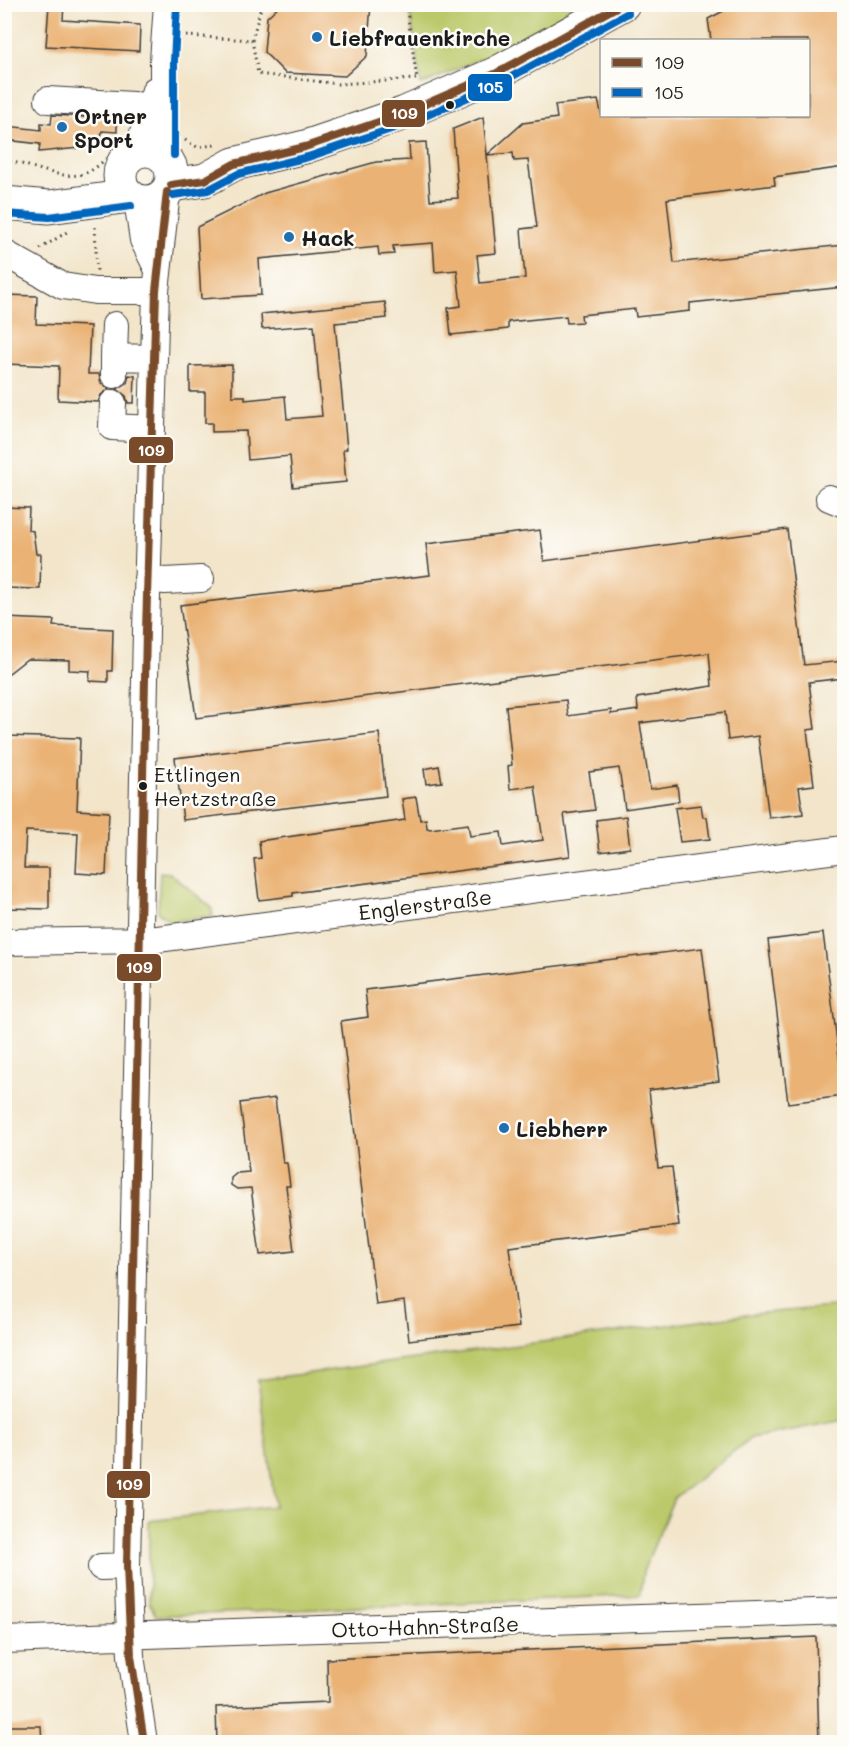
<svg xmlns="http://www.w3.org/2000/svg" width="849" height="1747" viewBox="0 0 849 1747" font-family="Mali,sans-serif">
  <rect width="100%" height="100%" fill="#fdfcf7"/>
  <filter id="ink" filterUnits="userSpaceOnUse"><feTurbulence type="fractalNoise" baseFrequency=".0167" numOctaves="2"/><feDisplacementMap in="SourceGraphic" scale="12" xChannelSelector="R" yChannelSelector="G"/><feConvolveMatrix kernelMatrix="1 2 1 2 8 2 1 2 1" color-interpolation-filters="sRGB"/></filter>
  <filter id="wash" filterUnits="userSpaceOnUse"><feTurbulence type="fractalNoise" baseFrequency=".008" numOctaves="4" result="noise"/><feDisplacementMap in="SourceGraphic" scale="24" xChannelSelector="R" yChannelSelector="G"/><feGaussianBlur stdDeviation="1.35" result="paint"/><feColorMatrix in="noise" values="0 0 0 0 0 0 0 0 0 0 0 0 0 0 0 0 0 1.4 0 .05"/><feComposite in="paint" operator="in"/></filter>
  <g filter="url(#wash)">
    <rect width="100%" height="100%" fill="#f2e5ca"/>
    <!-- green -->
    <path fill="#bcc96b" stroke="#6c7244" stroke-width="1.5" d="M409,5H589L529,38L421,85Z
      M160,872L170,873L211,907L213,916L170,922L158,912Z
      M844,1306V1420L751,1438L674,1498L643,1572L640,1595L156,1616L149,1602V1521L275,1506L258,1380L751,1314Z"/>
    <g id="blocks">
      <!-- building -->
      <path fill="#eab274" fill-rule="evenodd" d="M49,4H64L63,20L140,25L139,51L46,46Z
        M281,4H371L367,56L345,76L285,73L264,52L267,17Z
        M737,4H844V167L774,177L775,185L667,199L674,263L844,245V287L690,303V311L636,317L635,309L581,315L582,322L567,323L566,316L508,322V329L451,335L448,308L461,306L457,270L435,272L433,243L393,246L394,254L379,255L378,247L259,259L261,295L201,299L197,227L265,193L376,162L410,160L409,143L426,142L430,200L458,198L453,129L483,117L487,155L523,123L557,118L555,105L598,100L602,116H808V40H711L708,19ZM513,153L514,161L528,160L537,227L521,229L525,278L480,283L477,255L496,253L487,155Z
        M52,115L117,119V132L102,131L100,146L39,152L40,144L6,140L7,126L41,130V123L51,124Z
        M4,295L37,296L36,324L90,326L88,374H99L101,383L109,389L101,395L98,402L58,400L59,366L4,364Z
        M385,302L387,318L335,323L347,449L343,450L346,482L293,487L290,456L248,460L246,431L212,432V423H205V392H190V366L232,365V396H245V400L285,396L287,419L322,416L314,325L262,329L261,314Z
        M129,375L135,376L134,403H128L126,396L117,389L127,383Z
        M4,507L29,508L28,530L33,531L36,554H41L40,589L4,588Z
        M787,529L804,665L844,661V678L809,682L815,729L807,730L814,785L799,787L803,814L769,818L758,736L728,740L725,712L640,723L650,789L677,785L679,801L625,809L619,768L589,772L595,810L564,814L570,856L293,893V896L259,900L254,859L261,858L259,841L405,820L402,799L416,797L420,820L426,819L427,828L430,829L468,824L470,836L501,832L503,846L543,840L535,786L510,789L508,766L512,765L506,706L566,700L568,716L611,710V714L638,710L637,698L712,686L709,653L196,718L180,605L430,575L426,544L540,530L544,561Z
        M4,618L54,620L53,626L113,629L112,671H108V682L89,681L90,671L69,670V660L27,659L4,677Z
        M379,733L386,796L183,820L175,758Z
        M4,736L80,738L77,810L109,812L106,875L76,873L78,833L26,831L24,868H49V909L4,908Z
        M439,766L442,782L426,784L424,769Z
        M701,805L703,817H707L710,839L680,842L675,808Z
        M626,816L630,848L600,852L596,820Z
        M823,933L844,1096L788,1103L768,940Z
        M702,948L719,1081L649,1090L658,1168L672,1167L679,1226L509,1247L519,1327L409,1340L404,1301L376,1305L341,1021L368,1017L365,990Z
        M275,1098L283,1163H287L290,1186H286L294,1251L260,1255L251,1188L237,1189L231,1185V1178L237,1173L249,1172L240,1103Z
        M816,1637L819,1743H217L216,1707L328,1702L327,1659Z
        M4,1726H41L42,1743H4Z"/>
    </g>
  </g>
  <g filter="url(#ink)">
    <use href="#blocks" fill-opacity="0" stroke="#3c3a36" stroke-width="1.5"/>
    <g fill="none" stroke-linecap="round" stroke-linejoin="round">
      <defs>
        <path id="minor" d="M48,100L150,106
          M138,151L155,90
          M163,155V61L167,4
          M137,200L143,240L158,270
          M4,253L63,286L95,291H156
          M114,357L115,325
          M114,375V357L154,358
          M113,403L112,427L152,429
          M829,498L844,504
          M147,579L165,581L201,579
          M4,942L150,940L844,849
          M101,1567L127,1566
          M4,1640L844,1611
          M144,1742L131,1656L127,1566L146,630L156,291L167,192"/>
        <path id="major" d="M120 176a26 26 0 1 1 52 0a26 26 0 1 1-52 0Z
          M171,185L205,180L234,164L305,147L405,113L495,74L623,4
          M4,203L49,207L130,196"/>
      </defs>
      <!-- minor casing -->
      <use href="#minor" stroke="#3c3a36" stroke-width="28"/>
      <!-- major casing -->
      <use href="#major" stroke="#3c3a36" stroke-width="35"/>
      <!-- path -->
      <path stroke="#3c3a36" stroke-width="3" stroke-dasharray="1.5 4.5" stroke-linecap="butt" d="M406,4L417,80
        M186,36L252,40L262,4
        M252,40L258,74L338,84L416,79
        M185,140L197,147L215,145
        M4,161C29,162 64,184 88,172C99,167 108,156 117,148
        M95,227L97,271
        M40,249L70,230"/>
      <!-- minor -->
      <use href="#minor" stroke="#fff" stroke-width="26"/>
      <!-- major -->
      <use href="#major" stroke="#fff" stroke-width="33"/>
      <defs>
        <path id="bus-1" d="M171,185L205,180L234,164L305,147L405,113L495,74L622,4
          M144,1742L131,1656L127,1566L146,630L156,291L167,192"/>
        <path id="bus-2" d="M174,155V61L177,5
          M173,195L208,190L238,174L308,157L409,123L500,83L628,13
          M4,214L49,217L131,206"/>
      </defs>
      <!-- bus-1 casing -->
      <use href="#bus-1" stroke="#fdfcf7" stroke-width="12"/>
      <!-- bus-2 casing -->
      <use href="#bus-2" stroke="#fdfcf7" stroke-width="12"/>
      <!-- bus-1 -->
      <use href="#bus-1" stroke="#7a4b2a" stroke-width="8"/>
      <!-- bus-2 -->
      <use href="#bus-2" stroke="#0065bd" stroke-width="8"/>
    </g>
  </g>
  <!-- markers -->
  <g fill="#1f6fb2" stroke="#fdfcf7" stroke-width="2">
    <circle cx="317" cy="37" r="6"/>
    <circle cx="62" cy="127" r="6"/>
    <circle cx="289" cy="237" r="6"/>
    <circle cx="504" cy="1128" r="6"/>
  </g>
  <g fill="#1c1c1c" stroke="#fdfcf7" stroke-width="2">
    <circle cx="450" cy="105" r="5"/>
    <circle cx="143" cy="786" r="5"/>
  </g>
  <g text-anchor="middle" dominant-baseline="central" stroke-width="5" stroke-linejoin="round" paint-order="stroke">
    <!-- bus labels -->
    <g font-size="20" fill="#1c1c1c" stroke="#fdfcf7" text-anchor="start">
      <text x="154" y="774">Ettlingen<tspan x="154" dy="24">Hertzstraße</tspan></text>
    </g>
    <!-- poi labels -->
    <g font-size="21" font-weight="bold" fill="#1c1c1c" stroke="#fdfcf7" text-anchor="start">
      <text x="329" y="37">Liebfrauenkirche</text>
      <text x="74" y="115">Ortner<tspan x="74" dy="24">Sport</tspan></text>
      <text x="301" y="237">Hack</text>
      <text x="516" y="1128">Liebherr</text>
    </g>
    <!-- street labels -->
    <g font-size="21" fill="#1c1c1c" stroke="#fdfcf7">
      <text transform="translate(425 904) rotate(-7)">Englerstraße</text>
      <text transform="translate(425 1626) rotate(-2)">Otto-Hahn-Straße</text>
    </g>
  </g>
  <g stroke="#fdfcf7" stroke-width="2">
    <rect x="467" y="73" width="46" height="29" rx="6" fill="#0065bd"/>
    <rect x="381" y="99" width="45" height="29" rx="6" fill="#7a4b2a"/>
    <rect x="128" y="436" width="46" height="28" rx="6" fill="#7a4b2a"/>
    <rect x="116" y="953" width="46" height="29" rx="6" fill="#7a4b2a"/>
    <rect x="106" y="1470" width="45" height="29" rx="6" fill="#7a4b2a"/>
  </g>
  <g font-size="16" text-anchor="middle" font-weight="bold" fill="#fff">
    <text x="490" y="93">105</text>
    <text x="404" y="119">109</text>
    <text x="151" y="456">109</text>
    <text x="139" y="973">109</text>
    <text x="129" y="1490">109</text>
  </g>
  <!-- margin -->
  <rect width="849" height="1747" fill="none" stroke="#fdfcf7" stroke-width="24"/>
  <!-- legend -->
  <rect x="600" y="39" width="210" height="78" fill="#fdfcf7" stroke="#a3a29f" stroke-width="1.5"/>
  <rect x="612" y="58" width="30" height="9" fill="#7a4b2a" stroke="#a3a29f" stroke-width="1.5"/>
  <text x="654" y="69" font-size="18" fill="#1c1c1c">109</text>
  <rect x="612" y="88" width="30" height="9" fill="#0065bd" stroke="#a3a29f" stroke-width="1.5"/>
  <text x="654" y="99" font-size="18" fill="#1c1c1c">105</text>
</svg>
